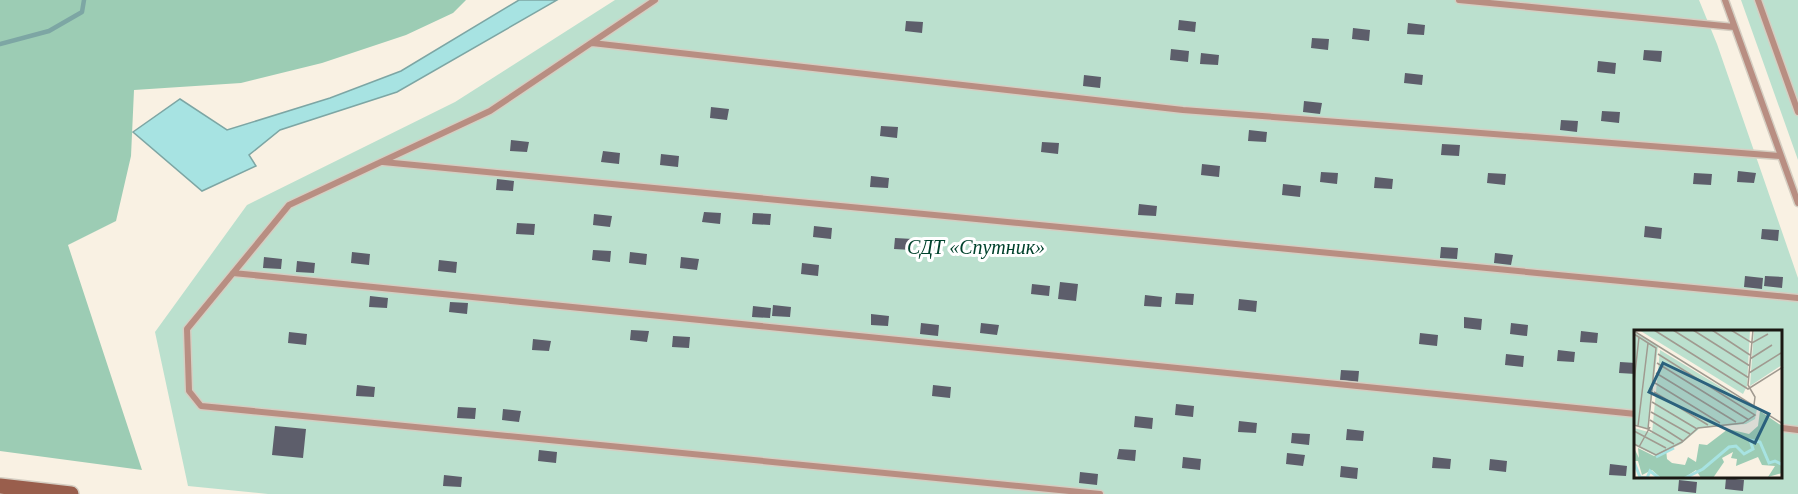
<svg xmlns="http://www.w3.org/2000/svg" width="1798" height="494" viewBox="0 0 1798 494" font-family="Georgia,serif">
  <rect width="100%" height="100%" fill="#f9f1e3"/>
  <!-- green -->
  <path fill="#bbe0ce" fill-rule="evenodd" d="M615,0H1699L1717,44L1798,278V494H268L188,486L155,332L247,205L455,102ZM1636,332H1782V478H1636Z
    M1741,0H1798V160Z"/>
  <!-- forest -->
  <path fill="#9cccb4" d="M0,0H466L453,13L406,35L322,63L241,83L134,90L131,156L116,221L68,245L142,470L0,451Z"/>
  <!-- water -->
  <path fill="#a7e3e2" stroke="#7da6a4" stroke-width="1.5" d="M519,0H557L397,92L280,130L249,155L256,166L202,191L133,132L180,99L227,130L330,98L401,71Z"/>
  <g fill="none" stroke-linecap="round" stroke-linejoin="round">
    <!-- stream -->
    <path stroke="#7da6a4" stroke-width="4.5" d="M0,44L49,31L82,12L84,0"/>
  </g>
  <!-- building -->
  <path fill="#5d5e6b" d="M1179,20L1196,22L1195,32L1178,30Z
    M906,21L923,22L922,33L905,31Z
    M1408,23L1425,25L1424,35L1407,34Z
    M1353,28L1370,30L1369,41L1352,39Z
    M1312,38L1329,39L1328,50L1311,48Z
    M1171,49L1189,51L1188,62L1170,60Z
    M1644,50L1662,51L1661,62L1643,60Z
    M1201,53L1219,55L1218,65L1200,64Z
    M1598,61L1616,63L1615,74L1597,72Z
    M1405,73L1423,75L1422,85L1404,83Z
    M1084,75L1101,77L1100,88L1083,86Z
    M1304,101L1322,103L1320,114L1303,112Z
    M711,107L729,109L727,120L710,118Z
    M1602,111L1620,112L1619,123L1601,121Z
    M1561,120L1578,121L1577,132L1560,130Z
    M881,126L898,127L897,138L880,136Z
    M1249,130L1267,132L1266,142L1248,141Z
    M511,140L529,142L527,152L510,151Z
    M1042,142L1059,143L1058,154L1041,152Z
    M1442,144L1460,145L1459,156L1441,155Z
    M603,151L620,153L619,164L601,162Z
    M661,154L679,156L678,167L660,165Z
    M1202,164L1220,166L1219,177L1201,175Z
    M1738,171L1756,173L1754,183L1737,182Z
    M1321,172L1338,173L1337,184L1320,182Z
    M1488,173L1506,174L1505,185L1487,183Z
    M1694,173L1712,174L1711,185L1693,184Z
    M871,176L889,178L888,188L870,187Z
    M1375,177L1393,179L1392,189L1374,188Z
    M497,179L514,181L513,191L496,190Z
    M1283,184L1301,186L1300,197L1282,195Z
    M1139,204L1157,206L1156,216L1138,215Z
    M704,212L721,213L720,224L702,222Z
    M753,213L771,214L770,225L752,224Z
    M594,214L612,216L610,227L593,225Z
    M517,223L535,224L534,235L516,234Z
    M814,226L832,228L831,239L813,237Z
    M1645,226L1662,228L1661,239L1644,237Z
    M1762,229L1779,230L1778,241L1761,239Z
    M895,238L913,239L912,250L894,249Z
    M1441,247L1458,248L1457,259L1440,258Z
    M593,250L611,251L610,262L592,260Z
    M352,252L370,254L369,265L351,263Z
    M630,252L647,254L646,265L629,263Z
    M1495,253L1513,255L1511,265L1494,263Z
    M264,257L282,259L281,269L263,268Z
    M681,257L699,259L697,270L680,268Z
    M439,260L457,262L456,273L438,271Z
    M297,261L315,263L314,273L296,272Z
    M802,263L819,265L818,276L801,274Z
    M1745,276L1763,278L1762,289L1744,287Z
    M1765,276L1783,277L1782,288L1764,286Z
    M1060,282L1078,284L1076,301L1058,299Z
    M1032,284L1050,286L1049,296L1031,294Z
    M1176,293L1194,294L1193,305L1175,304Z
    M1145,295L1162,297L1161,307L1144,306Z
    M370,296L388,298L387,308L369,307Z
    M1239,299L1257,301L1256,312L1238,310Z
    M450,302L468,303L467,314L449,312Z
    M773,305L791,307L790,317L772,316Z
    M753,306L771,308L770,318L752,317Z
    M871,314L889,316L888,326L871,325Z
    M1464,317L1482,319L1481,330L1464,328Z
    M921,323L939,325L938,336L920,334Z
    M981,323L999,325L997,335L980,333Z
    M1511,323L1528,325L1527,336L1510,334Z
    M631,330L649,331L647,342L630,340Z
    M1581,331L1598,333L1597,343L1580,342Z
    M289,332L307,334L306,345L288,343Z
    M1420,333L1438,335L1437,346L1419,344Z
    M673,336L690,337L689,348L672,347Z
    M533,339L551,341L549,351L532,350Z
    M1558,350L1575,352L1574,362L1557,361Z
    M1506,354L1524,356L1523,367L1505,365Z
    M1620,362L1636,363V374L1619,373Z
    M1341,370L1359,371L1358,382L1340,380Z
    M357,385L375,387L374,397L356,396Z
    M933,385L951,387L950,398L932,396Z
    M1176,404L1194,406L1193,417L1175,415Z
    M458,407L476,408L475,419L457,418Z
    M503,409L521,411L519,422L502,420Z
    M1135,416L1153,418L1152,429L1134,427Z
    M1239,421L1257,423L1256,433L1238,432Z
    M275,426L306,429L303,458L272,455Z
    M1347,429L1364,431L1363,441L1346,440Z
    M1292,433L1310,434L1309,445L1291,443Z
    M1119,449L1136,450L1135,461L1117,459Z
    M539,450L557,452L556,463L538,461Z
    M1287,453L1305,455L1303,466L1286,464Z
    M1183,457L1201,459L1200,470L1182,468Z
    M1433,457L1451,459L1450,469L1432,468Z
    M1490,459L1507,461L1506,472L1489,470Z
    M1610,464L1627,466L1626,476L1609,475Z
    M1341,466L1358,468L1357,479L1340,477Z
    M1080,472L1098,474L1097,485L1079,483Z
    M444,475L462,477L461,487L443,486Z
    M1726,478L1744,480L1743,491L1725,489Z
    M1679,480L1697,482L1696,493L1678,491Z"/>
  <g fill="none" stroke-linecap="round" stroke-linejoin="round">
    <defs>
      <path id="service" d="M655,0L490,111L289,205L187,329L189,391L201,406L1100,494
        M1459,0L1734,27
        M1725,0L1798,203
        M1758,0L1798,112
        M592,43L1183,110L1780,156
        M383,162L1798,298
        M233,273L1636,414
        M1782,428L1798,430"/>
      <path id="secondary" d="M0,486L71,494"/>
    </defs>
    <!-- service casing -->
    <use href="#service" stroke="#d5cec2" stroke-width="9"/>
    <!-- secondary casing -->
    <use href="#secondary" stroke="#d5cec2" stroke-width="18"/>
    <!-- service -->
    <use href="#service" stroke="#b88e82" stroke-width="6"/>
    <!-- secondary -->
    <use href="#secondary" stroke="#995e4c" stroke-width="15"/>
  </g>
  <g text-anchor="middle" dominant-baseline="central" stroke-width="6" stroke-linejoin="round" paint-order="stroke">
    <!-- park labels -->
    <g font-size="20" font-style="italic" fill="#00422c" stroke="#fff">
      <text x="976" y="247">СДТ «Спутник»</text>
    </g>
  </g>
  <!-- overview -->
  <g transform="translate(1634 330)">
    <rect width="148" height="148" fill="#f9f1e3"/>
    <path d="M5,0H116L113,56L109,64ZM120,0H148V35L116,56ZM0,2L24,16L14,99L0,94ZM26,20L123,79L121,89L112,94L66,98L47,114L22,126L0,115V98L18,103Z" fill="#bbe0ce"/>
    <path d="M126,81L148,96V143L134,147L141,136L128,135L124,127L102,136L103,129L97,128L99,122L88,128L90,132L79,148H67L62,140L50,148H27L18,140L8,145L4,131H0L1,120L5,128L4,118L20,126L32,119L33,129L38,133L51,135L54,127L62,132L65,114L73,115L94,99L115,104L124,96Z" fill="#9cccb4"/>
    <path fill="none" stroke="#a7e3e2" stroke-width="3" d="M22,127L40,118M0,132L6,147L13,148L16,141L25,148M51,148L69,139L95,117L102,116L110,124L119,119L116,110L126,112L135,133L141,131L149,135"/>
    <path fill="none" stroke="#a09a90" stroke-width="1.5" d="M20,0L114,59L149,37M39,0L115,48M59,0L116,36M78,0L116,25M97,0L118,13L134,4M119,0L114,55L121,67L120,75M0,1L149,94M0,4L22,18L14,99L0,95M116,29L138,15M23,33L115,90M22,43L102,92M115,43L147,23M0,52L5,7M21,53L86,93M20,62L74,95M18,72L63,99M17,82L56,104M16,90L49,111M4,96L14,13M15,100L40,114M0,101L32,118M0,114L22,125L48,112L64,98L109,93L121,85L24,24M5,117L16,97"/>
    <path fill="#2b617d" fill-opacity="0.15" stroke="#2b617d" stroke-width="3" d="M29,33L135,84L121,113L15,62Z"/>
    <rect width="148" height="148" fill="none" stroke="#1a1813" stroke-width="3"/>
  </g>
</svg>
